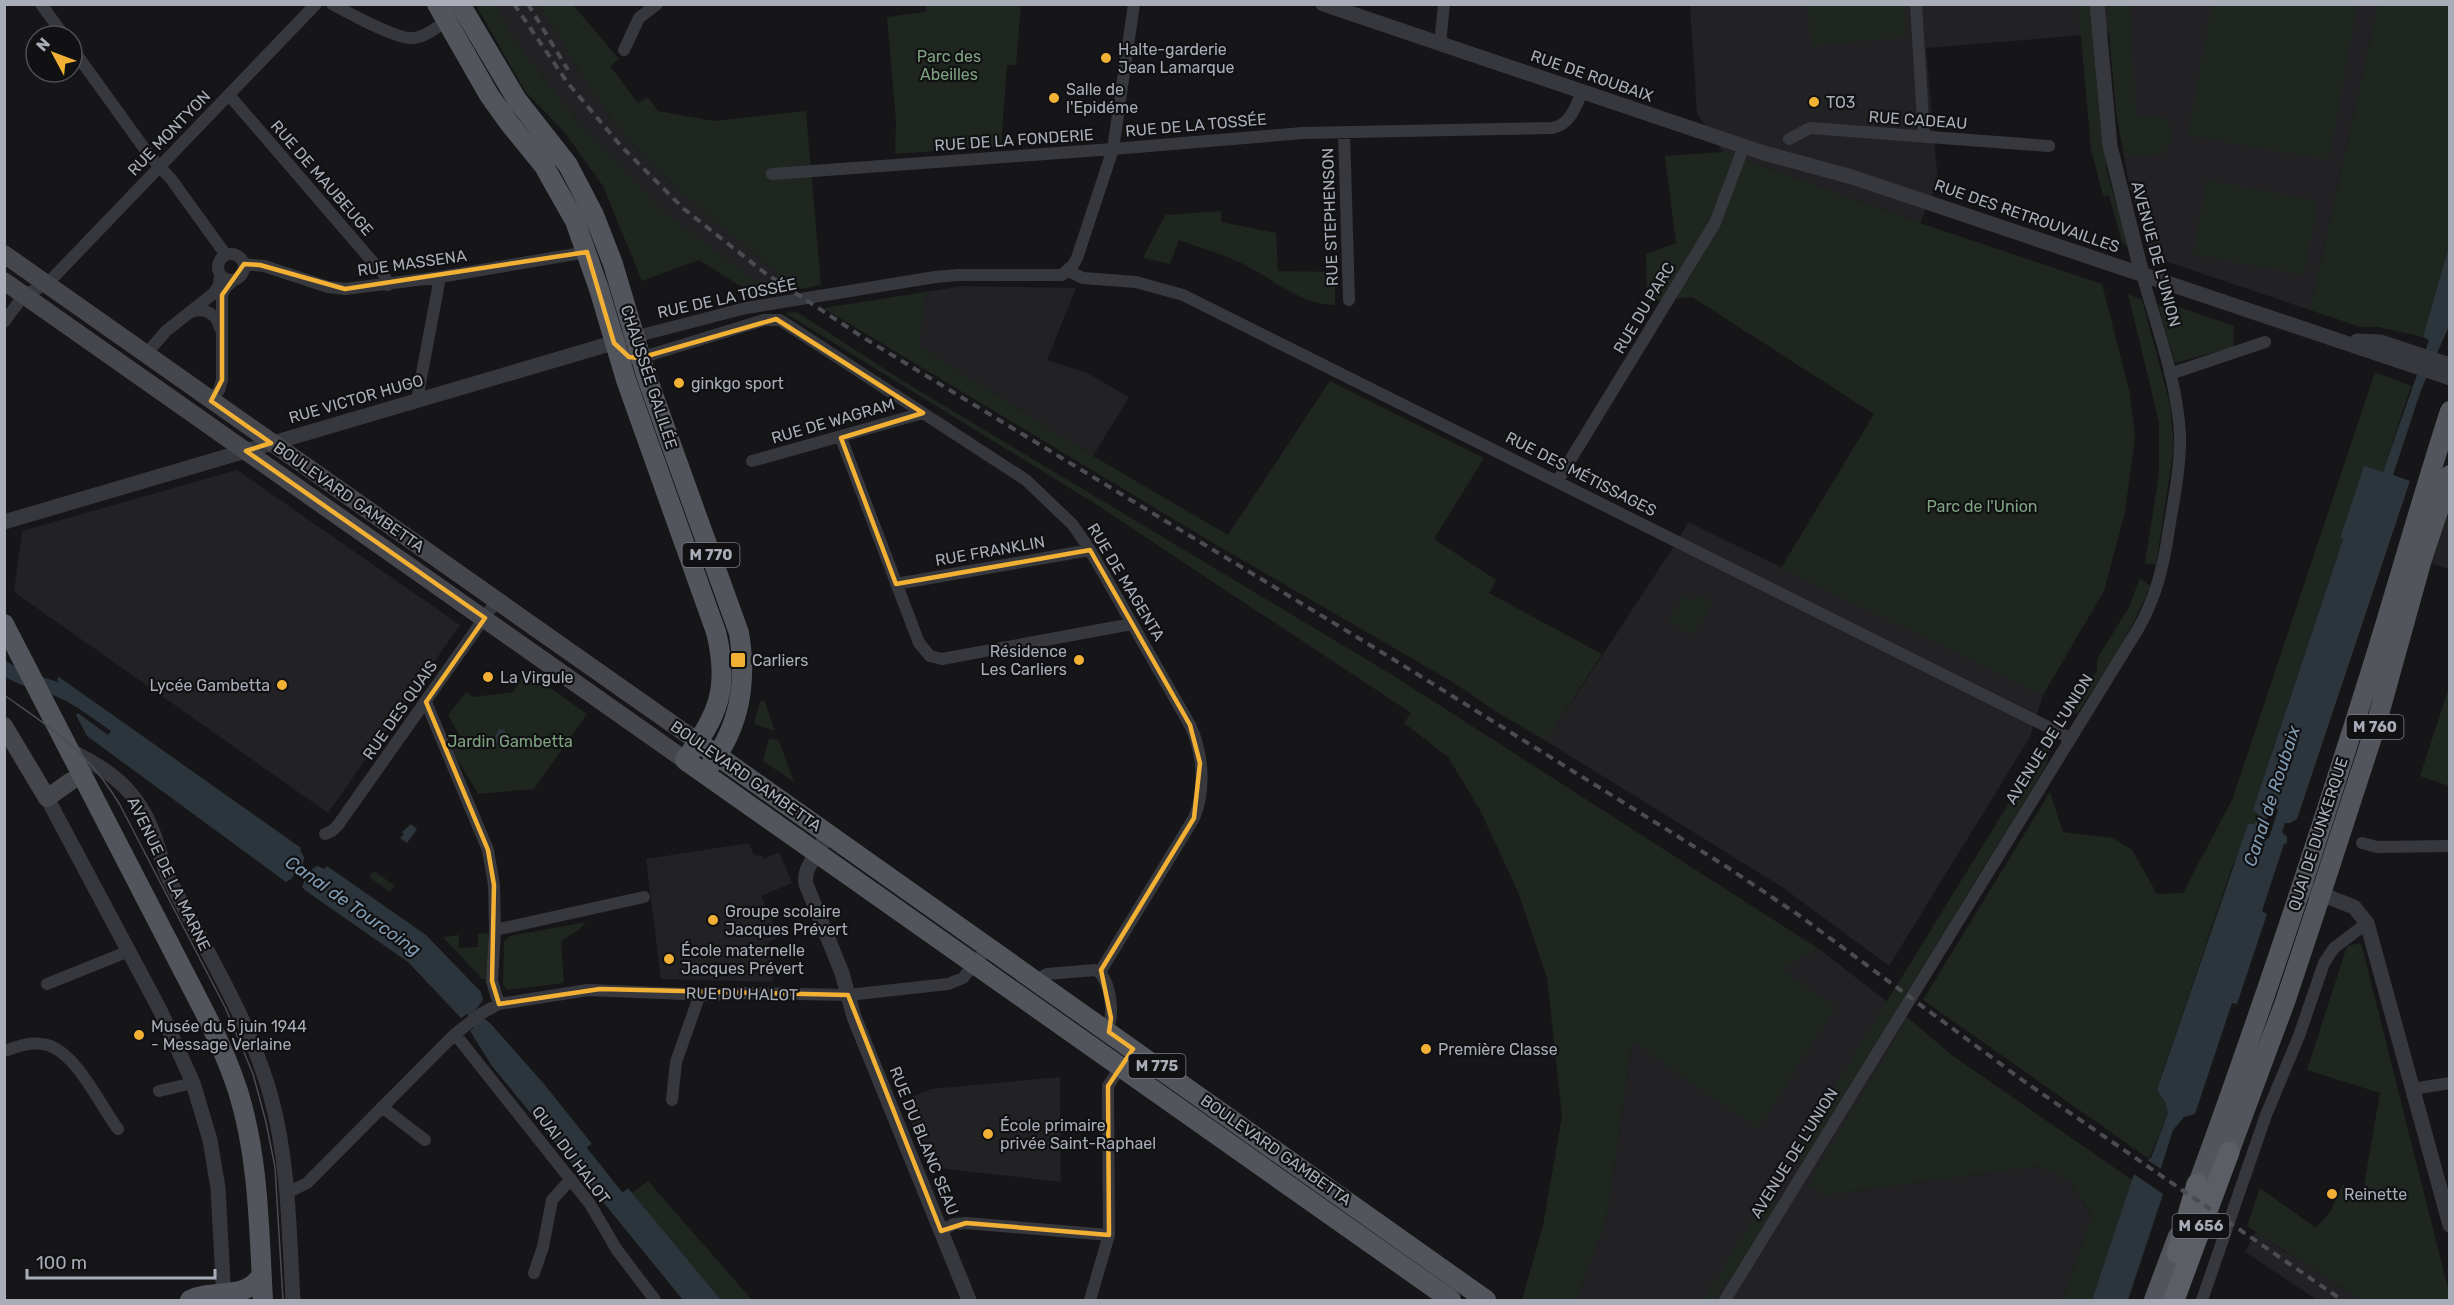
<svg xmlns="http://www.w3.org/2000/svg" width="2454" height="1305" viewBox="0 0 2454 1305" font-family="Rubik,sans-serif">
  <rect width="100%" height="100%" fill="#161618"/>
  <!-- built -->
  <path fill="#222225" d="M495,5H539L593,93L628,139L679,191L781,276L770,292L663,211L577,120L513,38Z
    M1690,5H2378L2310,310L2159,259L2148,250L2129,183L2116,111L2109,33L1926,48L1938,183L1920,223L1723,152L1697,113Z
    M962,286L1076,288L1047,360L1087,373L1129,397L1093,456L919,346L926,292Z
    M237,470L460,625L328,813L14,592L22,531Z
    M2449,496V569L2427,562Z
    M1688,522L2043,695L2030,737L1889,966L1782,887L1546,741L1678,540Z
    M749,843L754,855L762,856L763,859L779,852L792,883L761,896L779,937L767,943L773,959V982L661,979L646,859Z
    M1819,949L1908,1018L1809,1185L1826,1195L2040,1166L2069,1180L2092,1216L2063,1300H1577L1607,1216L1632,1042Z
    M1060,1077L1061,1182L929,1167L903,1101L931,1089Z
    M2256,1232L2337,1285L2360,1300H2317L2245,1252Z"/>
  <!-- green -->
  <path fill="#1e261f" d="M476,5H495L513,38L577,120L663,211L770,292L758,297L699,260L642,281L603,186L566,134L525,91Z
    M539,5H573L619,59L610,66L638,103L648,97L658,111L714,121L806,111L821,285L800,289L781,276L679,191L628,139L593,93Z
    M926,5H1021L1016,65H1007L1001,146L895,154L896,122L887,17L926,12Z
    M1807,5H1905L1906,37L1812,46Z
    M2078,5H2090L2100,120L2107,172L2129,246L2122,243L2109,195L2103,196L2091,149Z
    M2107,5H2130L2136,116L2167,118L2174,138L2161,154L2124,156L2116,111Z
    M2212,5H2357L2329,160L2188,135Z
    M2378,5H2449V246L2423,337L2378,327H2360L2310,310Z
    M1723,152L1920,223L2102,284L2130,394L2135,437L2125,512L2104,591L2043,695L1781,568L1874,414L1692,297L1647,302L1646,254L1676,243L1665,156Z
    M2207,180L2318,201L2304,275L2193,254Z
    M1221,211V222L1276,233L1278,271L1335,272V305C1297,304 1270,276 1237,261C1218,253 1198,247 1179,240L1170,264L1143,258L1165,215Z
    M926,292L919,346L1093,456L1228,535L1330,381L1484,458L1434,539L1496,580L1489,593L1602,654L1546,741L1495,711L1451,681L1220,547L823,308Z
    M2128,294L2142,300L2170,404L2174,446L2156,565L2145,563L2159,474V422Z
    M2158,305L2169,310L2176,306L2234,326L2233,347L2175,363Z
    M797,312L903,381L1394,676L1819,949L1782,969L1836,1008L1758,1128L1632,1042L1607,1216L1577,1300H1522L1543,1226L1562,1116L1547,978L1518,892L1480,810L1448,757L1404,723L1411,713L1094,503L785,313Z
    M2375,372L2411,386L2383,472L2364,467L2340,537L2343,539L2271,755L2257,817L2232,867L2157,1090L2165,1102L2168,1113L2149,1159L1923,1000L2050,792L2063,832L2113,838L2132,850L2157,894L2183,893L2232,800Z
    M2140,578L2150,586C2132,632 2104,673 2077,714L2072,711L2097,670V659L2129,607Z
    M1685,594L1694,600L1700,595L1712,603L1692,636L1668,621Z
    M526,671L587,714L534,789L478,794L450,747L463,741L448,715L466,692L473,697L513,692Z
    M2449,687V786L2420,776Z
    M764,700L775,731L754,724L760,702Z
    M769,738L779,741L794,782L763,761Z
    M2047,741L2050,743L2047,764L1801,1165L1790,1159Z
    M374,871L395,886L390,892L369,877Z
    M586,922C578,934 569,933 561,942L564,983L507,990L503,985L504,942L510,936Z
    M488,933L487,979H482L443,937L459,935V948L478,947V934Z
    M2361,943L2449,1292V1300H2360L2247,1226L2260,1188L2316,1228L2330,1212L2343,1184L2357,1196L2363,1191L2380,1093L2307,1070L2347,946Z
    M1908,1018L1953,1056L2132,1180L2092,1300H2063L2092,1215L2069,1180L2040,1166L1826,1195L1808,1185Z
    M648,1181L752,1300H721L632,1193Z
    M1768,1195L1778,1201L1736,1271L1712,1300H1703Z"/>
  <!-- water -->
  <path fill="#2c353c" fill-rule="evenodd" d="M2449,246V326L2421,390L2393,475L2410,481L2297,819L2290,823H2285L2282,832L2287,837V843L2284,844L2262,911L2267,914L2237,1004L2232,1003L2195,1114L2184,1117L2173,1130L2161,1168L2165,1188L2128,1300H2092L2136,1168L2151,1158L2168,1113L2165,1102L2157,1090L2248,824H2254L2258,814L2253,810L2343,539L2340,538L2364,466L2383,472L2429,340L2423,337ZM2275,806L2278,810L2269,838L2264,840C2261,831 2268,811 2275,806Z
    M59,677L301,848L300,850L304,857L303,864L311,870L317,866L325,869L327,866L426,935L481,992L483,1000L475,1011L490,1023L544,1084L592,1144L587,1147L623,1192L628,1188L721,1300H683L492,1066L470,1031L474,1028L473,1022L467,1014L461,1018L408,962L306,891L302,887L305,879L296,872L291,879L286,882L87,736L76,715L78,713L108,735L111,731L68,701L57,679Z
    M499,729L504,730L507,733L509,744L504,750C494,747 493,737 499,729Z
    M411,824L417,829L407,843L400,838L404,834L402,832Z"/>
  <!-- pier -->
  <path fill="#161618" d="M592,1144L594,1146L591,1148L623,1188L626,1185L628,1188L622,1192L587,1148Z
    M2146,1159L2164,1171L2168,1188L2166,1196L2131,1172L2134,1166Z"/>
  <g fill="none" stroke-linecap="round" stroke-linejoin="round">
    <!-- canal -->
    <path stroke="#2c353c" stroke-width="14" d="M4,668C27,684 56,684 78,700"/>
    <!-- minor -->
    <path stroke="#37383d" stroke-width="12" d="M41,4L64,36
      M332,4C349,13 397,40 413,38C425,37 436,28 446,21
      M1916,4L1924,137
      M1440,44L1444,4
      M72,48L149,155L171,179L226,255
      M624,50L639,18L657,4
      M229,95L384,275L388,285
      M1344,132L1349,300
      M1789,139L1810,128L2049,146
      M772,174L1113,149L1134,4
      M218 267a13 13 0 1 1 26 0a13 13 0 1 1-26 0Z
      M244,264L264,266L328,287L345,289L440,277L587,252
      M1068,271L1083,278L1136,282L1183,295L2070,738
      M191,312C205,307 217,314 220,328
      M4,322L24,295L47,284L316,4
      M634,337L746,308L935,277L958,275H1062L1073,265L1077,258L1113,149L1303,133L1552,128C1570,125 1576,107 1582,91
      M617,347L629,357L640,358L764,320H780L1026,480L1073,525L1090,550L1190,725C1203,752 1206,790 1194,818L1100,972
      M146,354L166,331L214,293L219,285L220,274
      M2170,374L2265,342
      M417,400L440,277
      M211,401L219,390L222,380V295L225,288L235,279
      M841,438L919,643L930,656L942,659L1132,624
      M752,461L923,413
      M1558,480L1715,223L1744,146
      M896,584L1090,550
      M426,702L488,850L494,885L495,930L492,981L499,1004
      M325,834L332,831L338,825L497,600
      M2362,843L2377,847L2450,846
      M495,930L644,897
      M1035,980L1047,974L1095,970C1111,976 1115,1018 1107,1030
      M47,984L129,951
      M455,1034L590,1204L617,1250L655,1300
      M4,1051C16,1047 29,1042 42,1044C74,1047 99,1104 118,1129
      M2412,1089L2450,1083
      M159,1091L193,1083
      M672,1100L676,1062L700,994
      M382,1107L425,1140
      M287,1193L307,1183L455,1034L482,1013L499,1004L588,990L711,995L747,993L848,995L948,984L963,978L988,947
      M941,1231L954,1224L966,1223L1109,1235
      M534,1273L543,1247L552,1200L571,1179
      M1090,1300L1109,1235L1108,1086L1123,1063
      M1725,1300L2138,629C2156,598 2164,565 2169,529C2174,498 2181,465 2180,434C2177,380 2156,325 2142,274
      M2202,1300L2266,1115L2299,1036L2324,963L2334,948L2367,923"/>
    <!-- tertiary -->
    <path stroke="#37383d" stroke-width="15" d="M1323,4L1764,153L1852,177L2450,378
      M2097,4L2110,146L2142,274
      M2357,341L2381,342L2450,365
      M4,522L623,340
      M71,751C114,772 141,794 156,841C161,856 164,869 171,883C207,953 250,1021 271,1097C289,1163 289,1233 293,1300
      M47,798L160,1010L193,1083L210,1140L218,1188L224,1300
      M826,832C824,852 802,864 806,884L842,973L854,1017L969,1300
      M2313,891L2354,907L2367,923L2450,1225"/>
    <!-- secondary -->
    <path stroke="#45474d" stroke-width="18" d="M4,254L698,742
      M4,281L685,760
      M4,726L47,798L71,781"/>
    <!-- primary -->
    <path stroke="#53555c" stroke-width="20" d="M437,4L489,95L509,123L544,166L575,221L599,289L626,380L716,632C730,688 718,716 685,760L1451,1300
      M460,4L517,100L568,165L594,215L613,264L646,375L739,633C747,680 740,726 711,764
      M4,624L204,1011C217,1037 229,1063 238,1091C259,1158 259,1231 263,1300
      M698,742L1486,1300
      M2224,1166L2285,1002L2315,912L2376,725L2422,559L2450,475
      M2192,1200C2257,1025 2315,849 2371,671C2398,585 2422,497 2450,411
      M190,1300C214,1288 245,1301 261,1276
      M2154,1300L2178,1236"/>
    <!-- trunk -->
    <path stroke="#5b5e65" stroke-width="21" d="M2177,1253L2197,1184
      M2174,1300L2229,1152"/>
    <!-- tram -->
    <path stroke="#4a4c52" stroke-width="1.5" d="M4,695C55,731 87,750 120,805L226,1009L253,1074L266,1122L275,1167L283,1300"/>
    <!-- rail -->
    <path stroke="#4a4c52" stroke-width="4" stroke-dasharray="8 6" stroke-linecap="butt" d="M514,4L567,82L621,146L684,209L765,273L864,338L1388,656L1727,867L1800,916L2025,1082L2342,1300
      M528,4L568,70"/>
  </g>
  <!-- marked area -->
  <path fill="none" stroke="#f2b134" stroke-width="4.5" stroke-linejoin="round" d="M587,252L614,343L629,357L640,358L776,319L923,413L841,438L896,584L1090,550L1190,725L1200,763L1194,818L1101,970L1111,1018L1109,1032L1133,1049L1108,1086L1109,1235L966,1223L941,1231L848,995L600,989L499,1004L492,981L494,885L488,850L426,702L485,618L246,451L271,443L211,401L222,380V295L244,264L260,265L345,289Z"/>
  <!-- markers -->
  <g fill="#f2b134" stroke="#111113" stroke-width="2">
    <circle cx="1106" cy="58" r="6"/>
    <circle cx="1054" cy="98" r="6"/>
    <circle cx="1814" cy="102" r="6"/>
    <circle cx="679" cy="383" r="6"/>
    <rect x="730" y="652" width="16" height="16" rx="3"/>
    <circle cx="1079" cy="660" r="6"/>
    <circle cx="488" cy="677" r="6"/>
    <circle cx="282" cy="685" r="6"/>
    <circle cx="713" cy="920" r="6"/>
    <circle cx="669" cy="959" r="6"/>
    <circle cx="139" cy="1035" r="6"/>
    <circle cx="1426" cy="1049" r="6"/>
    <circle cx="988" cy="1134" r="6"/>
    <circle cx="2332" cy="1194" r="6"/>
  </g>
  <g text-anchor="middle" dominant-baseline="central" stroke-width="4.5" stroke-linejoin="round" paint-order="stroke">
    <!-- shield labels -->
    <g fill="#111113" stroke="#7b7e86" stroke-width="1.5">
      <rect x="682.5" y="543" width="57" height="24" rx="4.5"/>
      <rect x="2346.5" y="715" width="57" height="24" rx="4.5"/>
      <rect x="1128.5" y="1054" width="57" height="24" rx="4.5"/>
      <rect x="2172.5" y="1214" width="57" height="24" rx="4.5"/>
    </g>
    <g font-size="15" font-weight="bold" fill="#a8adb8">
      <text x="711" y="555">M 770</text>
      <text x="2375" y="727">M 760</text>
      <text x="1157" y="1066">M 775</text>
      <text x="2201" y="1226">M 656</text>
    </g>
    <!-- poi labels -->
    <g font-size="16" fill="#a8adb8" stroke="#111113" text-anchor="start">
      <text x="1118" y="49">Halte-garderie<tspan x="1118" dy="18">Jean Lamarque</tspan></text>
      <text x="1066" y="89">Salle de<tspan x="1066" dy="18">l'Epidéme</tspan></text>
      <text x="1826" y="102">TO3</text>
      <text x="691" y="383">ginkgo sport</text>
      <text x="1067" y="651" text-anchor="end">Résidence<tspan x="1067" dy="18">Les Carliers</tspan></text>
      <text x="752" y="660">Carliers</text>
      <text x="500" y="677">La Virgule</text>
      <text x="270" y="685" text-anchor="end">Lycée Gambetta</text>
      <text x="725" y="911">Groupe scolaire<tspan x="725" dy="18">Jacques Prévert</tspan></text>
      <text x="681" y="950">École maternelle<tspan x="681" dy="18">Jacques Prévert</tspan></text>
      <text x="151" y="1026">Musée du 5 juin 1944<tspan x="151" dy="18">- Message Verlaine</tspan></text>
      <text x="1438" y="1049">Première Classe</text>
      <text x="1000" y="1125">École primaire<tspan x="1000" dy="18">privée Saint-Raphael</tspan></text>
      <text x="2344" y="1194">Reinette</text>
    </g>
    <!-- park labels -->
    <g font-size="16" fill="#7fa381" stroke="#111113">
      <text x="949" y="56">Parc des<tspan x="949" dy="18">Abeilles</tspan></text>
      <text x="1982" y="506">Parc de l'Union</text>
      <text x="510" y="741">Jardin Gambetta</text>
    </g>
    <!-- street labels -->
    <g font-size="16" fill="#a8adb8" stroke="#111113">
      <text transform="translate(1592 76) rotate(19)">RUE DE ROUBAIX</text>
      <text transform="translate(1918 120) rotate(4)">RUE CADEAU</text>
      <text transform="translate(1196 125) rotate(-5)">RUE DE LA TOSSÉE</text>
      <text transform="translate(169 133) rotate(-46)">RUE MONTYON</text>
      <text transform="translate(1014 140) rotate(-4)">RUE DE LA FONDERIE</text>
      <text transform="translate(322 178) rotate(49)">RUE DE MAUBEUGE</text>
      <text transform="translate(2027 216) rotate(19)">RUE DES RETROUVAILLES</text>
      <text transform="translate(1330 217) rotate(-92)">RUE STEPHENSON</text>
      <text transform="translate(2156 254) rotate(75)">AVENUE DE L'UNION</text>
      <text transform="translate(412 263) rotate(-8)">RUE MASSENA</text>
      <text transform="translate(727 298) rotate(-12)">RUE DE LA TOSSÉE</text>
      <text transform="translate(1644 308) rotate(-59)">RUE DU PARC</text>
      <text transform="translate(649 377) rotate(72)">CHAUSSÉE GALILÉE</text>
      <text transform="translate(356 399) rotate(-16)">RUE VICTOR HUGO</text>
      <text transform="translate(833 421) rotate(-16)">RUE DE WAGRAM</text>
      <text transform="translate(1581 474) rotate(27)">RUE DES MÉTISSAGES</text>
      <text transform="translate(349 497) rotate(35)">BOULEVARD GAMBETTA</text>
      <text transform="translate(990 551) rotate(-10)">RUE FRANKLIN</text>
      <text transform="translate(1126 582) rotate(59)">RUE DE MAGENTA</text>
      <text transform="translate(400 710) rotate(-55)">RUE DES QUAIS</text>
      <text transform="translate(2049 739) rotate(-58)">AVENUE DE L'UNION</text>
      <text transform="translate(746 776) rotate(35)">BOULEVARD GAMBETTA</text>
      <text transform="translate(2318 834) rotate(-72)">QUAI DE DUNKERQUE</text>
      <text transform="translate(169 874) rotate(64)">AVENUE DE LA MARNE</text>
      <text transform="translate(742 994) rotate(1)">RUE DU HALOT</text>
      <text transform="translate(924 1141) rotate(68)">RUE DU BLANC SEAU</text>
      <text transform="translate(1276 1150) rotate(35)">BOULEVARD GAMBETTA</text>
      <text transform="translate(1794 1153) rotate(-58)">AVENUE DE L'UNION</text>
      <text transform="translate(571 1155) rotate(53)">QUAI DU HALOT</text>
    </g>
    <!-- water labels -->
    <g font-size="18" font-style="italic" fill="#7f9bb3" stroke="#111113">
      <text transform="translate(2272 796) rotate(-72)">Canal de Roubaix</text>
      <text transform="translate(353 906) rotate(35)">Canal de Tourcoing</text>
    </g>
  </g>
  <!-- border -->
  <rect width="2454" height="1305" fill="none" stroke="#a8adb8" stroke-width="12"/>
  <!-- north arrow -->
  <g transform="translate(54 54) rotate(311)"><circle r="28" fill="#111113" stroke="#4d4f55" stroke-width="1.5"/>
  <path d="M0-4.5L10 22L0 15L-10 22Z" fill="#f2b134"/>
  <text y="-9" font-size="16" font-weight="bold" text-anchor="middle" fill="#a8adb8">N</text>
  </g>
  <!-- scale -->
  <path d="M27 1269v9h188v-9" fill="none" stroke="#a8adb8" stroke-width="3"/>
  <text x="36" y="1269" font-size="18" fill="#a8adb8" stroke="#111113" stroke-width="4.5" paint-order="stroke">100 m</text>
</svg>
